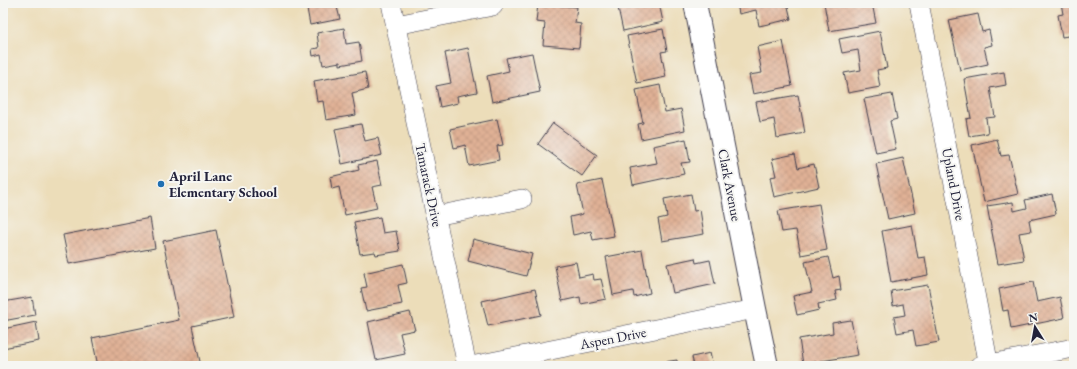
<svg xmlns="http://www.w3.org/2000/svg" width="1077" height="369" viewBox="0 0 1077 369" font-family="'EB Garamond',serif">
  <defs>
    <pattern id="building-cross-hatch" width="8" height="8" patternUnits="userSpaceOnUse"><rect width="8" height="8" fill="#e0b195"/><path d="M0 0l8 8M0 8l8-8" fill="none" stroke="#c09881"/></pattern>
  </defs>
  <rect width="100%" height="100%" fill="#f6f6f2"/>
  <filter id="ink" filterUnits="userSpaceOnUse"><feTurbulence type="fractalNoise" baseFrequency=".025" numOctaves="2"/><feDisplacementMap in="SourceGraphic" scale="8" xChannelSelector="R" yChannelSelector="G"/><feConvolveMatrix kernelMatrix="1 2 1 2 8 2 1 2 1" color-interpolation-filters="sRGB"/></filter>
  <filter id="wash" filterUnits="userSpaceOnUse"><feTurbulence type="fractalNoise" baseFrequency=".012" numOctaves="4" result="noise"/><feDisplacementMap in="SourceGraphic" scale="16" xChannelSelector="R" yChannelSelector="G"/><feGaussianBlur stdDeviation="0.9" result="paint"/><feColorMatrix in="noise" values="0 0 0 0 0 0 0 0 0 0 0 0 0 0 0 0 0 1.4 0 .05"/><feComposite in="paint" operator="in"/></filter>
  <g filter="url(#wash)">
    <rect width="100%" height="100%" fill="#ecddb9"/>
    <g id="blocks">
      <!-- building -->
      <path fill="url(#building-cross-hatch)" d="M306,3H336L340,19L310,25Z
        M617,3H644L645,5L659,3L663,22L623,31Z
        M737,3H787L791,19L759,26L756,10L739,14Z
        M824,3H872L876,23L829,31Z
        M1061,3H1074V35L1062,37L1058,15L1063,14Z
        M538,4L577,7L575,23L581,24L579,48L543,45L545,23L536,22Z
        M978,14L982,32L989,30L992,45L984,47L988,64L960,70L949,20Z
        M344,28L346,44L359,42L362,61L340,65V62L323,65L321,54L313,56L312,49L319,48L317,33Z
        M663,29L667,51L661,52L666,77L637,83L627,36Z
        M880,31L887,68L877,70L880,87L848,93L844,73L861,70L858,50L842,53L839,39Z
        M783,41L792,86L753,94L749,75L762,73L757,47Z
        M468,48L477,92L457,96L458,103L440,107L436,86L451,83L445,53Z
        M532,53L540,92L492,102L487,76L509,71L506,58Z
        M365,72L368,89L352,93L356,115L326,120L323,101L317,102L314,81Z
        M1004,72L1006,85L990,88L995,117L986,118L988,133L969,136L966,119L971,118L964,79Z
        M660,85L665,112L681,109L685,130L641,139L638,124L643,123L636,90Z
        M892,94L897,119L890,121L896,149L876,153L864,99Z
        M798,95L805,133L777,138L774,119L760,122L756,102Z
        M497,119L503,145L497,146L499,160L469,166L465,145L454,148L450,129Z
        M553,123L597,155L582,176L538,144Z
        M361,124L365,141L378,138L382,155L342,164L335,129Z
        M686,139L690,162L681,163L684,174L633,185L630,168L657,163L653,146Z
        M997,139L1001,156L1009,155L1018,194L984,202L972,145Z
        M795,154L798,168L814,164L819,187L774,197L770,177L776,176L772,159Z
        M903,158L915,213L888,219L876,164Z
        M377,161L382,185L372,187L377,208L345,215L339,187L332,189L330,177L359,170L358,165Z
        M602,180L614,236L593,240L591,231L573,235L570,217L583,214L577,185Z
        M691,194L694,211L700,210L704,234L662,241L658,219L667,217L664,199Z
        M1052,194L1056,214L1029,220L1031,231L1019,233L1024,260L998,264L987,206L1013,202L1014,211L1027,208L1025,200Z
        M819,204L827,250L801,255L796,230L782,232L778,211Z
        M380,217L383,233L396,231L400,251L376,255L375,252L360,254L354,222Z
        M150,218L155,248L69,264L63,235Z
        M912,225L918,258L925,257L928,275L891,282L882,231Z
        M216,230L234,317L192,326L201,366H98L92,338L179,320L163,241Z
        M473,239L532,254L526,276L468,261Z
        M642,250L650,293L634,297L633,291L613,295L606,257Z
        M828,257L833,278L839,276L841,290L835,291L837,300L818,304L819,310L797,315L793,296L812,292L805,262Z
        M695,258L696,263L710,260L715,284L673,293L667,264Z
        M576,262L579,277L593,274L594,280L601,279L606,299L581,304L580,297L562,301L555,266Z
        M403,264L407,283L398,285L402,304L366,311L361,288L367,287L364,273Z
        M1033,282L1037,302L1060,297L1064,318L1011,329L1008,310L1003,311L999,289Z
        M928,285L939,342L916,346L913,330L897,333L894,317L905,315L903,304L893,306L891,291Z
        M535,289L541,315L488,326L482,301Z
        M32,297L35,315L3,321V302Z
        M410,312L415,330L400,333L405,354L376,360L368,322Z
        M851,320L858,355L803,364L799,339L833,333L832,323Z
        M36,322L39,341L3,348V329Z
        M710,353L713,366H694L692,357Z
        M677,360V366H658V363Z"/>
    </g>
  </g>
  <g filter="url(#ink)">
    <use href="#blocks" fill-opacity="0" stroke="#403e4e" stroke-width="1"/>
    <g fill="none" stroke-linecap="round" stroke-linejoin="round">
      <defs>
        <path id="minor" d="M391,3L467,366
          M919,3L989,366
          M396,25L493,6
          M435,216L522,199
          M471,366L755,309
          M979,366L1074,348"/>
        <path id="tertiary" d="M695,3L755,309L767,366"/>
      </defs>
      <!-- minor casing -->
      <use href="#minor" stroke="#403e4e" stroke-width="20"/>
      <!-- tertiary casing -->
      <use href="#tertiary" stroke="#403e4e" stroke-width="24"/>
      <!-- minor -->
      <use href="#minor" stroke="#fff" stroke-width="19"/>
      <!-- tertiary -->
      <use href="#tertiary" stroke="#fff" stroke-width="22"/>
    </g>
  </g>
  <!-- markers -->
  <circle fill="#1f6fb2" stroke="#f6f6f2" stroke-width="1.5" cx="161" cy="184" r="4"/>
  <g text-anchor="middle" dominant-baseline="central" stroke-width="4" stroke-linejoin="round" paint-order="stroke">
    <!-- poi labels -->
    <g font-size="14" font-weight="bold" fill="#22223b" stroke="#f6f6f2" text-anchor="start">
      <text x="169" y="176">April Lane<tspan x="169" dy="16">Elementary School</tspan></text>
    </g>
    <!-- street labels -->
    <g font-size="14" fill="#22223b" stroke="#f6f6f2">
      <text transform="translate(954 184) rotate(79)">Upland Drive</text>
      <text transform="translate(429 185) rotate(78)">Tamarack Drive</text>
      <text transform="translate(730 185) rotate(79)">Clark Avenue</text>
      <text transform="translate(613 338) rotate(-11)">Aspen Drive</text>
    </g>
  </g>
  <!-- margin -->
  <rect width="1077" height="369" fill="none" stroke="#f6f6f2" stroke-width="16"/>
  <!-- north arrow -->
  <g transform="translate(1035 327) rotate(349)" stroke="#f6f6f2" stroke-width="3" paint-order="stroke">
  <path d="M0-3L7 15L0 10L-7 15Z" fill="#22223b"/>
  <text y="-6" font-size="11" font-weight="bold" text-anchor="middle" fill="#22223b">N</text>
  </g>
</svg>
